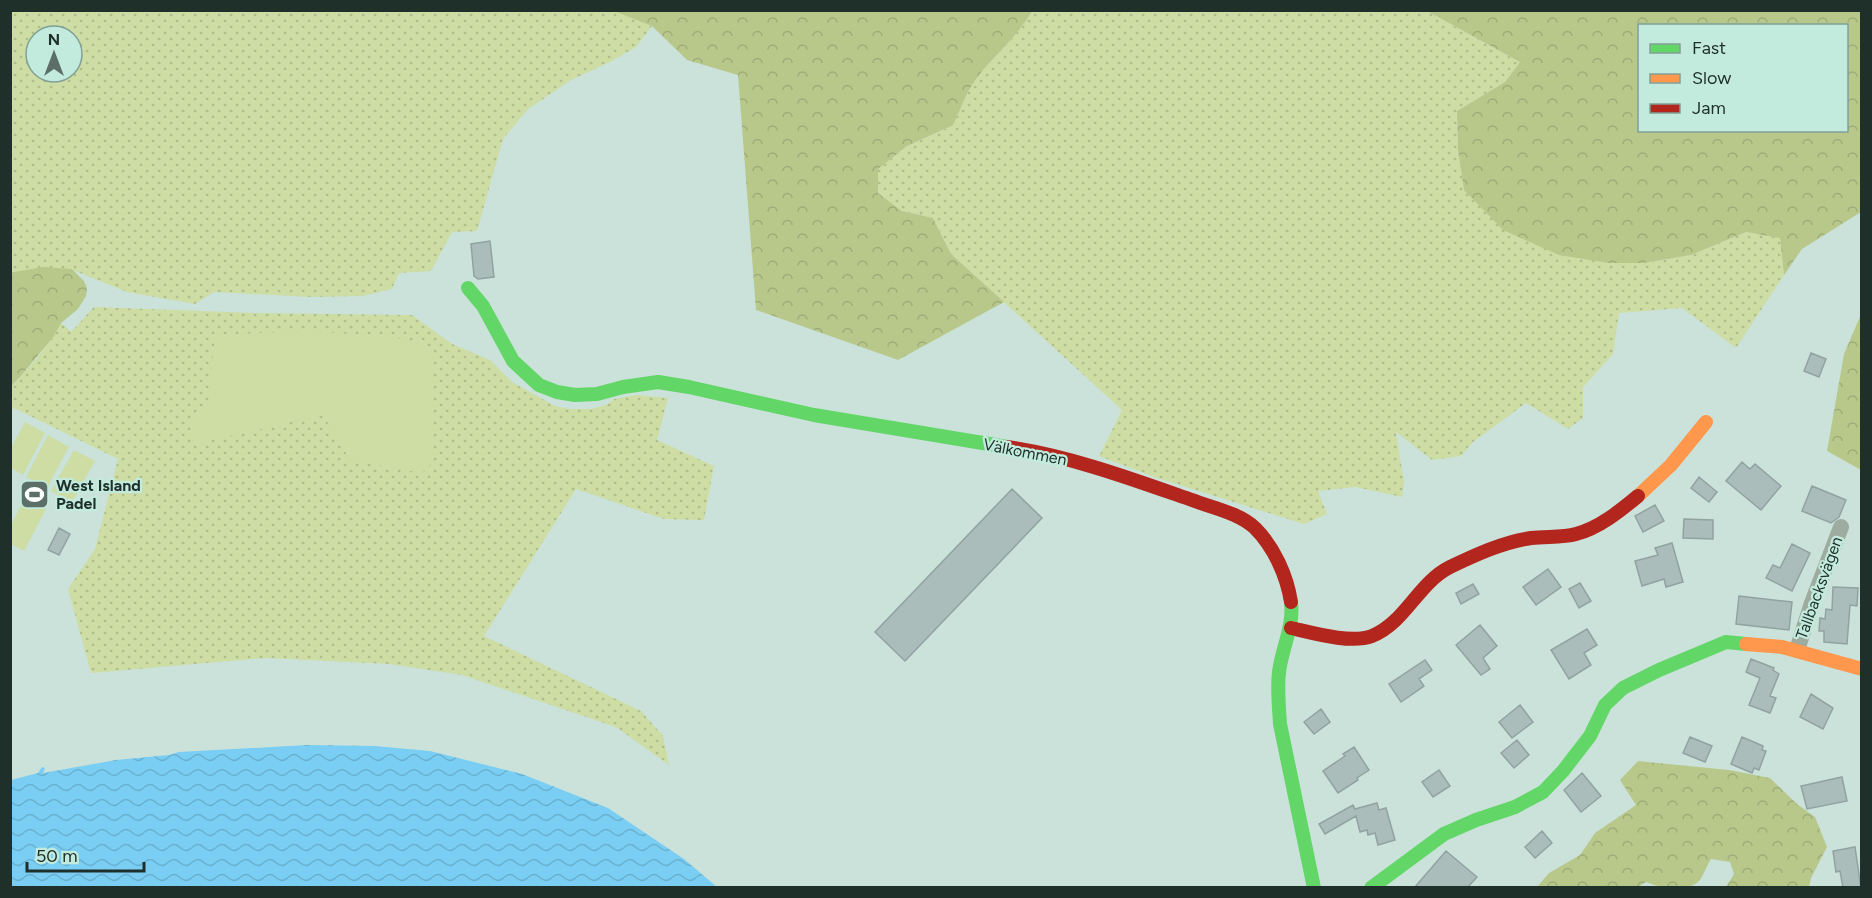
<svg xmlns="http://www.w3.org/2000/svg" width="1872" height="898" viewBox="0 0 1872 898" font-family="Figtree,sans-serif">
  <defs>
    <pattern id="grass-dots" width="8" height="8" patternUnits="userSpaceOnUse" patternTransform="scale(1.5)"><rect width="8" height="8" fill="#cddda4"/><path d="M2 2h.1M6 6h.1" fill="none" stroke="#b0be8d" stroke-width="1.8" stroke-linecap="round"/></pattern>
    <pattern id="forest-crowns" width="20" height="18" patternUnits="userSpaceOnUse" patternTransform="scale(1.5)"><rect width="20" height="18" fill="#b8c88b"/><path d="M2 6a3 3 0 1 1 6 0M12 15a3 3 0 1 1 6 0" fill="none" stroke="#9eac78"/></pattern>
    <pattern id="water-waves" width="16" height="10" patternUnits="userSpaceOnUse" patternTransform="scale(1.5)"><rect width="16" height="10" fill="#7acef3"/><path d="M0 5q4-4 8 0t8 0" fill="none" stroke="#69b1d0"/></pattern>
  </defs>
  <rect width="100%" height="100%" fill="#cbe2da"/>
  <!-- grass -->
  <path fill="url(#grass-dots)" fill-rule="evenodd" d="M614,10L652,26L636,47L610,62L571,80L527,110L503,139L477,231L452,232L431,271L399,273L392,289L362,296L311,297L214,292L195,304L127,292L73,270L11,337V11ZM36,36H72V72H36Z
    M1032,11H1427L1520,62L1505,82L1457,111L1458,150L1464,190L1609,263H1644L1691,255L1746,232L1780,237L1784,275L1736,348L1682,308L1619,313L1613,354L1583,387V418L1568,429L1526,403L1473,442L1461,456L1432,460L1396,432L1404,482L1402,497L1356,487L1318,491L1327,514L1304,524L1157,478L1099,456L1122,410L951,254L933,218L902,211L878,193V169L907,146L953,125C961,108 967,90 979,75C998,52 1017,37 1032,11Z
    M94,307L256,313L412,315L452,344L490,360L512,382L555,406L570,409H591L606,405L614,399L637,395L668,398L657,440L714,466L704,520L664,519L576,489L484,636L641,711L663,736L669,765L616,727L462,675L389,664L266,658L91,673L68,589L95,549L118,459L14,408L11,412V386C30,368 48,346 61,323L71,332Z"/>
  <!-- forest -->
  <path fill="url(#forest-crowns)" fill-rule="evenodd" d="M614,11H1032C1017,37 998,52 979,75C967,90 961,108 953,125L907,146L878,169V193L902,211L933,218L951,254L1004,302L898,360L756,310L738,75L687,60L652,26Z
    M1427,11H1861V212L1802,249L1784,275L1780,238L1746,232L1691,255L1644,263H1609L1559,255L1503,230L1464,190L1458,150L1457,111L1505,82L1520,62ZM1640,26H1846V130H1640Z
    M43,267L72,269L84,281L87,288L86,296L78,309L61,323L54,336L20,377L11,386V272H14Z
    M1861,314V470L1827,451L1844,354Z
    M1638,761L1729,770L1770,778L1797,804L1815,817L1827,847L1811,878L1809,887H1726L1734,874L1730,862L1711,859C1707,865 1704,874 1700,880C1687,894 1661,888 1646,882L1638,887H1537L1549,873L1580,855L1595,833L1636,805L1620,780Z"/>
  <!-- pitch -->
  <path fill="#cddda4" d="M308,331L394,337L434,349L431,399L432,463L422,473L350,460L323,415L193,444L190,421L208,404L215,335Z
    M25,422L45,433L23,475L11,468V448Z
    M48,435L69,447L47,488L26,477Z
    M74,450L95,461L72,502L51,491Z
    M25,498L46,509L24,551L11,544V525Z"/>
  <!-- water -->
  <path fill="url(#water-waves)" d="M308,745L375,746L430,751L522,774L608,808L684,859L717,887H11V780L38,773L42,767L45,768L43,773L116,760L169,755L179,752Z"/>
  <!-- building -->
  <path fill="#aabdba" stroke="#91a3a1" stroke-width="1.5" d="M490,241L494,277L478,279L474,276L471,244Z
    M1811,353L1826,359L1819,377L1804,371Z
    M1742,462L1750,469L1755,464L1781,486L1761,510L1726,481Z
    M1699,477L1717,492L1709,502L1691,488Z
    M1812,486L1846,500L1839,517L1831,523L1802,511Z
    M1012,489L1042,518L905,661L875,632Z
    M1655,505L1664,521L1643,532L1635,516Z
    M1684,519L1713,520V539L1683,538Z
    M59,528L70,534L59,555L48,550Z
    M1672,543L1683,582L1666,587L1664,579L1642,586L1635,561L1658,555L1655,548Z
    M1792,544L1810,553L1792,591L1766,578L1773,565L1780,568Z
    M1548,569L1561,587L1536,605L1523,587Z
    M1580,583L1591,601L1579,608L1569,589Z
    M1473,584L1479,594L1461,604L1456,593Z
    M1833,587L1858,588L1857,606L1850,605L1847,644L1824,642V631H1819L1820,618L1825,619L1826,609L1832,610Z
    M1739,596L1792,602L1789,630L1736,624Z
    M1480,625L1497,646L1483,658L1490,669L1481,675L1456,645Z
    M1587,629L1597,645L1584,653L1591,665L1569,679L1551,650Z
    M1751,659L1774,668L1773,670L1779,674L1770,696L1776,698L1770,713L1749,705L1760,678L1746,672Z
    M1425,660L1432,670L1419,679L1424,686L1401,702L1389,684Z
    M1811,694L1833,708L1823,729L1800,717Z
    M1520,705L1533,722L1512,738L1499,722Z
    M1321,709L1330,722L1314,734L1304,722Z
    M1690,737L1712,746L1705,762L1683,753Z
    M1742,737L1763,746L1762,750L1766,751L1759,770L1754,768L1752,773L1731,764Z
    M1517,740L1529,755L1514,768L1501,753Z
    M1354,747L1369,770L1357,778L1358,780L1338,793L1323,771L1345,756L1343,754Z
    M1439,770L1450,786L1433,797L1422,782Z
    M1582,773L1601,796L1581,812L1564,790Z
    M1842,777L1847,801L1807,809L1801,786Z
    M1377,803L1379,810L1386,808L1395,840L1378,845L1375,833L1368,835L1367,830L1360,832L1356,816L1325,834L1319,824L1353,805L1355,809Z
    M1542,831L1552,843L1535,858L1525,847Z
    M1855,847L1861,888H1843L1840,871L1836,872L1833,851Z
    M1446,851L1477,877L1467,888H1414Z"/>
  <g fill="none" stroke-linecap="round" stroke-linejoin="round">
    <!-- street -->
    <path stroke="#9eab9f" stroke-width="16" d="M1797,650L1812,603L1841,527"/>
    <!-- fast -->
    <path stroke="#63d668" stroke-width="14" d="M468,288L483,306L513,361L539,385L557,392L575,395L597,394L623,387L658,382L689,387L814,415L1007,447
      M1291,602C1294,627 1282,647 1279,672C1277,689 1279,707 1280,724L1314,888
      M1371,888L1444,834L1476,820L1515,807L1543,792L1563,771L1590,736L1605,705L1623,688L1659,670L1726,642L1746,644"/>
    <!-- slow -->
    <path stroke="#ff974d" stroke-width="14" d="M1638,496L1671,465L1706,422
      M1746,644L1782,647L1862,669"/>
    <!-- jam -->
    <path stroke="#b3261e" stroke-width="14" d="M1007,447C1070,456 1132,479 1192,500C1213,508 1239,513 1255,528C1274,547 1287,576 1291,602
      M1291,628C1313,633 1351,644 1372,636C1405,623 1418,583 1450,567C1475,555 1503,542 1531,538C1546,536 1562,538 1576,534C1599,528 1620,511 1638,496"/>
  </g>
  <!-- icons -->
  <defs>
    <symbol id="stadium-square" viewBox="-11 -11 22 22"><rect x="-9" y="-9" width="18" height="18" rx="4" fill="#5b6e68" stroke="#c2ebde"/><path d="M0-5a6.5 5 0 1 0 0 10a6.5 5 0 1 0 0-10ZM-3.5-1.8h7v3.6h-7Z" fill="#fff"/></symbol>
  </defs>
  <g fill-rule="evenodd">
    <use href="#stadium-square" x="18" y="478" width="33" height="33"/>
  </g>
  <g text-anchor="middle" dominant-baseline="central" stroke-width="4.5" stroke-linejoin="round" paint-order="stroke">
    <!-- street labels -->
    <g font-size="16" fill="#1f2f2a" stroke="#c2ebde">
      <text transform="translate(1025 452) rotate(11)">Välkommen</text>
      <text transform="translate(1819 588) rotate(-70)">Tallbacksvägen</text>
    </g>
    <!-- poi labels -->
    <g font-size="16" font-weight="bold" fill="#1f2f2a" stroke="#c2ebde" text-anchor="start">
      <text x="56" y="485">West Island<tspan x="56" dy="18">Padel</tspan></text>
    </g>
  </g>
  <!-- border -->
  <rect width="1872" height="898" fill="none" stroke="#1f2f2a" stroke-width="24"/>
  <!-- legend -->
  <rect x="1638" y="24" width="210" height="108" fill="#c2ebde" stroke="#81a096" stroke-width="1.5"/>
  <rect x="1650" y="44" width="30" height="9" fill="#63d668" stroke="#81a096" stroke-width="1.5"/>
  <text x="1692" y="54" font-size="18" fill="#1f2f2a">Fast</text>
  <rect x="1650" y="74" width="30" height="9" fill="#ff974d" stroke="#81a096" stroke-width="1.5"/>
  <text x="1692" y="84" font-size="18" fill="#1f2f2a">Slow</text>
  <rect x="1650" y="104" width="30" height="9" fill="#b3261e" stroke="#81a096" stroke-width="1.5"/>
  <text x="1692" y="114" font-size="18" fill="#1f2f2a">Jam</text>
  <!-- north arrow -->
  <g transform="translate(54 54)"><circle r="28" fill="#c2ebde" stroke="#81a096" stroke-width="1.5"/>
  <path d="M0-4.5L10 22L0 15L-10 22Z" fill="#5b6e68"/>
  <text y="-9" font-size="16" font-weight="bold" text-anchor="middle" fill="#1f2f2a">N</text>
  </g>
  <!-- scale -->
  <path d="M27 862v9h117v-9" fill="none" stroke="#1f2f2a" stroke-width="3"/>
  <text x="36" y="862" font-size="18" fill="#1f2f2a" stroke="#c2ebde" stroke-width="4.5" paint-order="stroke">50 m</text>
</svg>
